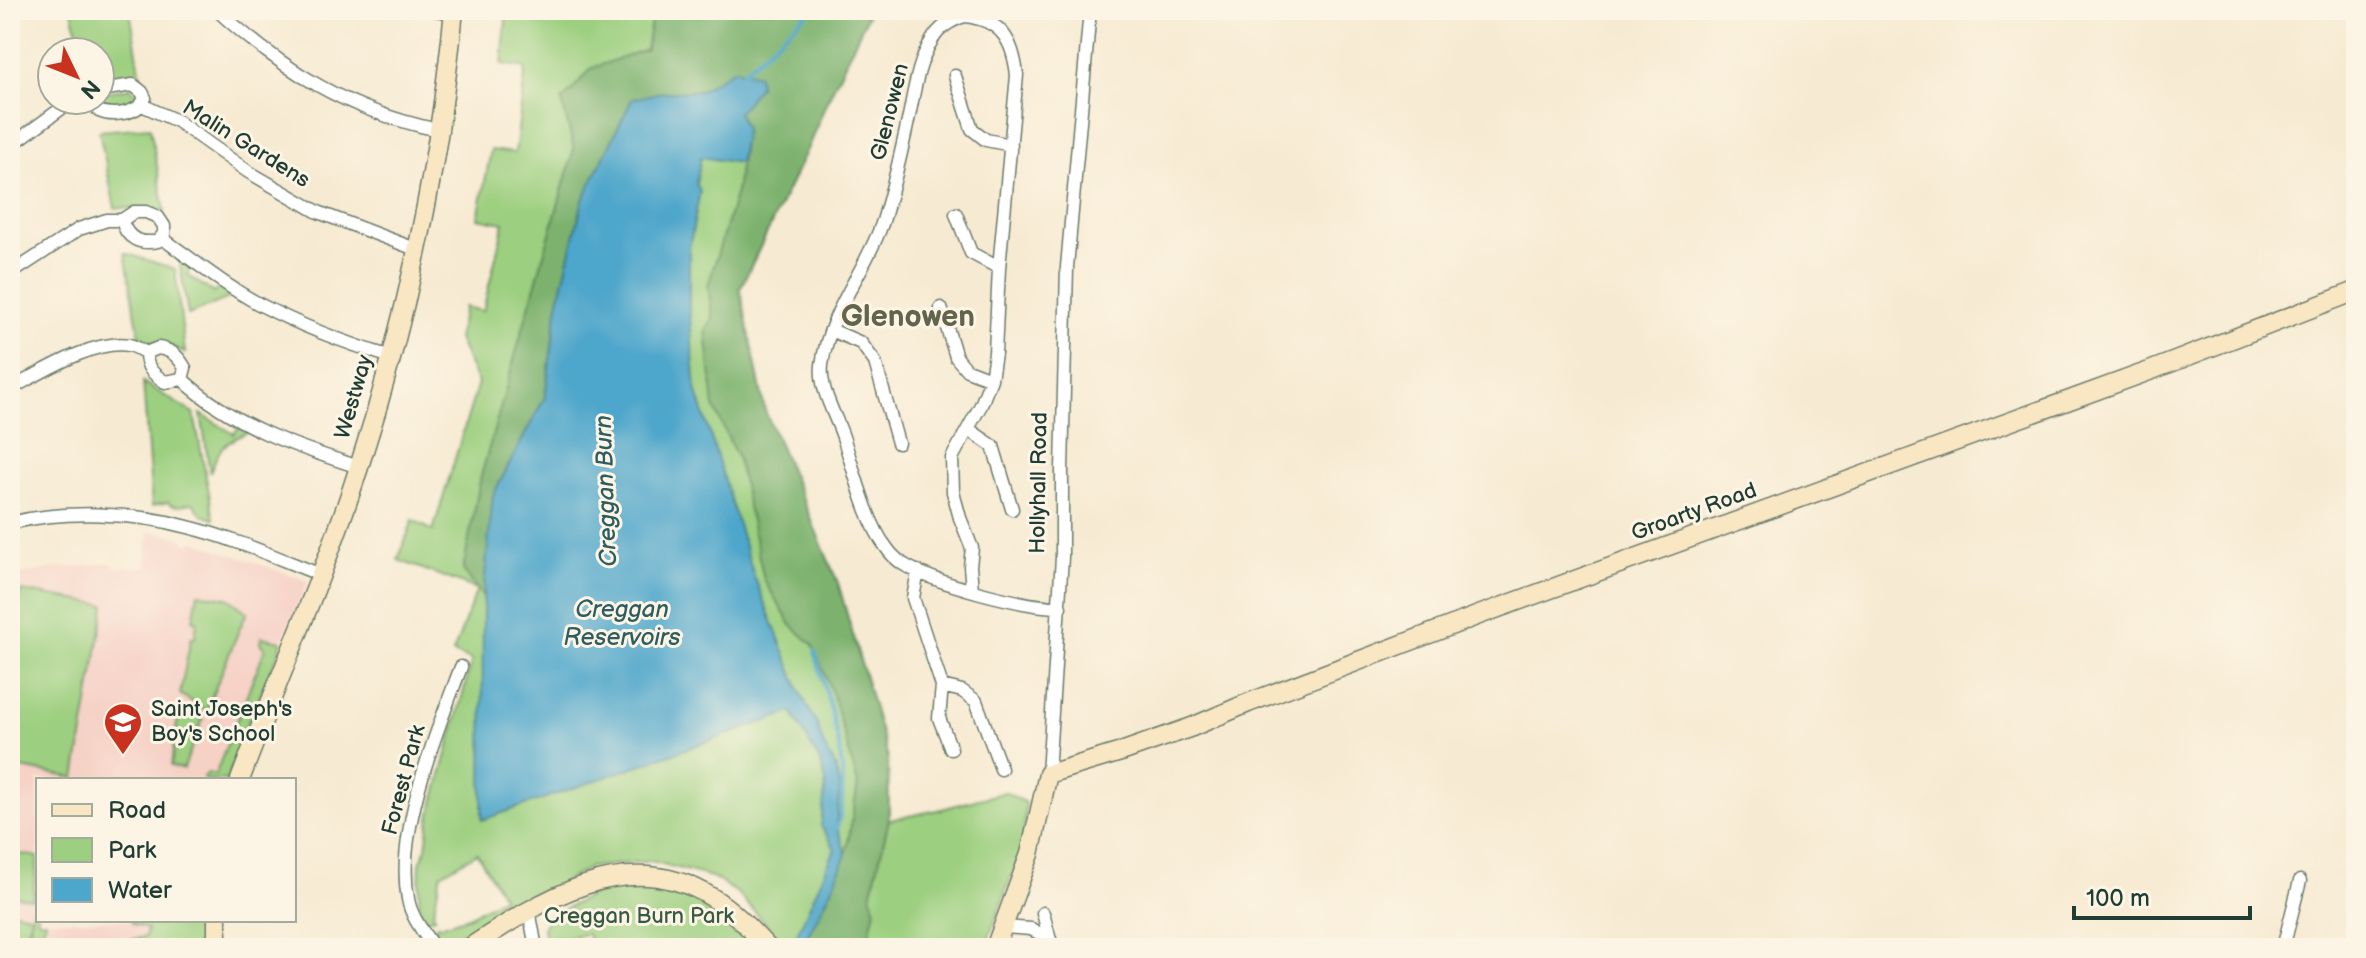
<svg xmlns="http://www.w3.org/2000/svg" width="2366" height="958" viewBox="0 0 2366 958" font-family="'Balsamiq Sans',sans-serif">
  <rect width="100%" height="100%" fill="#fcf5e5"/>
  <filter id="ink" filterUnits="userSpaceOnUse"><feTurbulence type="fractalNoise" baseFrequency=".0125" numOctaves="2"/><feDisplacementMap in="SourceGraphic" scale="16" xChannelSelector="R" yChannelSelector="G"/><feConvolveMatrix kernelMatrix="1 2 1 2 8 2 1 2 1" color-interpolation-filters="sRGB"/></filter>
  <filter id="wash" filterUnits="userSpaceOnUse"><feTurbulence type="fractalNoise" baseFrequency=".006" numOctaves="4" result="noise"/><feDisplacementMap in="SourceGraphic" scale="32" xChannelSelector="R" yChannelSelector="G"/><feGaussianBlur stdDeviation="1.8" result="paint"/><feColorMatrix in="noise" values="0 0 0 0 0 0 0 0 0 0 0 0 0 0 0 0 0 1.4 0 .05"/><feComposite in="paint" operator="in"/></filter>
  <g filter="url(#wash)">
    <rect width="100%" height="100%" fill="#f7ead2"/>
    <!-- built -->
    <path fill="#f6d1c6" d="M149,531L183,538L185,543L190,544L194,541L308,581L244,731L227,780H38V920H202L204,944H196L195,948H10V577L48,569L111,563L114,567H146Z"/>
    <!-- green -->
    <path fill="#9ccf7f" stroke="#5e865a" stroke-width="2" d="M72,10H130L141,78L100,84V52H82Z
      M507,10H870L827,101L808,147L740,289L765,411L838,583L888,758L889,820L938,810L1005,792L1026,803L1023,845L985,948H789L736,892L712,877L651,861L590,867L452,946C441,945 439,939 433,929L438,924L439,926L468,917L503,897L477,853L441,874L433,913L435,917L425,919L420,909L419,893L420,863L426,849L430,817L472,660L453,653L477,589L398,560L413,520L433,531L478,383L458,339L464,307L483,311L504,223L478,218L491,150L515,153L526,68L502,64Z
      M130,88L140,96L136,105L105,109L99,100L106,92Z
      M150,127L165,211L148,209L115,208L99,131Z
      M125,253L175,269L185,353L173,347L140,339Z
      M184,263L190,268L187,275L214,293L220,286L233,294L229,298L188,315L180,265Z
      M143,382L194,414L214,519L202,515L193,503C184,503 176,510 168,502L152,506Z
      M201,414L234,434L239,427L249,432C223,443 219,447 210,473Z
      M21,591L105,605L75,778L10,766V650Z
      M198,593L228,598L248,613L243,620L206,711L180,694L191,638H195L197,621L193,620Z
      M262,637L281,641V647L244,731L227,780H205L203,777L208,773L215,775L265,649L260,643Z
      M182,708L203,719L183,769L171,766L177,723Z
      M10,852L38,857L32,899L10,895Z
      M648,884C704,895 720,909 759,948H592L587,934L545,940L543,928L550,916L612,885Z
      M38,888V920H45L40,948H27L36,891Z
      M10,911L31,915L24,948H10Z
      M131,920H202L204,944H196L195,948H126L129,940L145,937L147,929L133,924Z"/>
    <!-- forest -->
    <path fill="#7db26e" stroke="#4e7851" stroke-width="2" d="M653,10H870L827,101L808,147L740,289L765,411L838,583L888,758L889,820L871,895L875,910L866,948L796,947L807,937L834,885L846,854L858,784L833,695L813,645L791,625L764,580L737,457L714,407L706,330L713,319L708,286L736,192L745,129L738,113L759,86L713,84L700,91L657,93L583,200L558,304L545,397L493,495L483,597L463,570L481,476L574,149L562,101L592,68L646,49Z"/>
    <!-- water -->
    <path fill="#4da6cb" stroke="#367280" stroke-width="2" d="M734,69L758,75L759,86L738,113L745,129L739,163L701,157L696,184L700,191L689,249V307L696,389L754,576L802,696L817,724L824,746L835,765L840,786L836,823L846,854L834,885L807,937L796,948H789L798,932L835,849L821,826L826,781L820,762L792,712L482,820L483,597L493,495L545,397L558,304L583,200L632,99L657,93L700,91Z"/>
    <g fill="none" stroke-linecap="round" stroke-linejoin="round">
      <!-- stream -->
      <path stroke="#4da6cb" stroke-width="4" d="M742,73L811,10
        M815,651C829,707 854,770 837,828"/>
    </g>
  </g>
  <g filter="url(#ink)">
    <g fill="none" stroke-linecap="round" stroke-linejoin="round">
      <defs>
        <path id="street" d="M217,10C284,71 348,111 438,130
          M436,10L454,13
          M955,76L972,129L986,140L1011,145
          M93,100L99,111C113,117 139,114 145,98L142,92L133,85L100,90
          M142,105L177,121L247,171L318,212L418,250
          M10,146L62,108L93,100
          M956,214L971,253L999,268
          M162,238C194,261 224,285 259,304C301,326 345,343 391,357
          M10,274L79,229L107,220H122L134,212H146L158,217L164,226V234L158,241C139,245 126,238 122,220
          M941,308L956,357L967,370L991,379
          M831,330L861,343L875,362L898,443
          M158,348C172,350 178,356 185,368L182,379L165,382C153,374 146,368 146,353Z
          M182,379C231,425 296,447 359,467
          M10,389C41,373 93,339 129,345C135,346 141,350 146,353
          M968,429L993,446L1012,509
          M10,523C65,510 133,512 188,527C233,538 277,558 321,575
          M918,571L913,598L942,686L939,718L951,749
          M972,590L970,566L972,548L960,518L953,492L952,458L981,405L991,379L995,353L999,268L1017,75C1013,41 1002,20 965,16C951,20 939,28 932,40C917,64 914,94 908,121C901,154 893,188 883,221C866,271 829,311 822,365C819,390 837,417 844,440C854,470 867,523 886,547C890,553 897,560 903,564C933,583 1024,607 1060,607
          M942,686L962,691L976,701L1001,769
          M1048,774L1062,557V470L1067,267L1090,10
          M529,910L536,948
          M1043,913L1052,948
          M1004,927L1031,929L1050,939
          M434,948C424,933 411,917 408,899C395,831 437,731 461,667
          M2283,948L2300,881"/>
        <path id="secondary" d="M240,780C279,676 325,574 359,467C407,319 439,165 454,10
          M217,920V948
          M469,948C540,901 628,843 713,898C734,911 751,930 768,948
          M995,948L1030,854L1048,774L1121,752L1192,727L1248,703L1479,615L2152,370L2356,291"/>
      </defs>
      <!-- street casing -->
      <use href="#street" stroke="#6b7a6b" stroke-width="15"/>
      <!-- secondary casing -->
      <use href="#secondary" stroke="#6b7a6b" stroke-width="21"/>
      <!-- street -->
      <use href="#street" stroke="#fff" stroke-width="12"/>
      <!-- secondary -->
      <use href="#secondary" stroke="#f9e7c3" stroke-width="18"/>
    </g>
  </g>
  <!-- icons -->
  <defs>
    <symbol id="school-pin" viewBox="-11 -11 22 30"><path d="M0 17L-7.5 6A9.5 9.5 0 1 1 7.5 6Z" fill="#c8321e" stroke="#fcf5e5"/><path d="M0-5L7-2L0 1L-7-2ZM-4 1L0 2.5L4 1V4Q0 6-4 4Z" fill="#fff"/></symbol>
  </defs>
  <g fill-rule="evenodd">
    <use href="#school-pin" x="101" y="700" width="44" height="60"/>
  </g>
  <g text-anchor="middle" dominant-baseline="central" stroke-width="6" stroke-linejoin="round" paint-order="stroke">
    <!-- street labels -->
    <g font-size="22" fill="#1f3d34" stroke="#fcf5e5">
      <text transform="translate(890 112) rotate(-76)">Glenowen</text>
      <text transform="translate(246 144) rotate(32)">Malin Gardens</text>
      <text transform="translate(354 397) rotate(-74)">Westway</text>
      <text transform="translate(1039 483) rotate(-89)">Hollyhall Road</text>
      <text transform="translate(1694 512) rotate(-20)">Groarty Road</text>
      <text transform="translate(404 780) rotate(-75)">Forest Park</text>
    </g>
    <!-- poi labels -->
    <g font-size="22" fill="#1f3d34" stroke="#fcf5e5" text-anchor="start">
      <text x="151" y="709">Saint Joseph's<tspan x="151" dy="25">Boy's School</tspan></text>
    </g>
    <!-- park labels -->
    <g font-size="22" fill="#385a43" stroke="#fcf5e5">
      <text x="639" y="916">Creggan Burn Park</text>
    </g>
    <!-- water labels -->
    <g font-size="24" font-style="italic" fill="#2d5c61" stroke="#fcf5e5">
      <text transform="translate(606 491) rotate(-92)">Creggan Burn</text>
      <text x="622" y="609">Creggan<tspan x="622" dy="28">Reservoirs</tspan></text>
    </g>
    <!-- district labels -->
    <g font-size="30" font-weight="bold" fill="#62644c" stroke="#fcf5e5">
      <text x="908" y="317">Glenowen</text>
    </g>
  </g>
  <!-- margin -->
  <rect width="2366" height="958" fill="none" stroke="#fcf5e5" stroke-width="40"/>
  <!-- legend -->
  <rect x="36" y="778" width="260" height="144" fill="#fcf5e5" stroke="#a4ab9e" stroke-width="2"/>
  <rect x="52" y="804" width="40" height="12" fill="#f9e7c3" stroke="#a4ab9e" stroke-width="2"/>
  <text x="108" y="818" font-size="24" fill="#1f3d34">Road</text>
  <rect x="52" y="838" width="40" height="24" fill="#9ccf7f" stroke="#a4ab9e" stroke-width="2"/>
  <text x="108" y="858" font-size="24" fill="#1f3d34">Park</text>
  <rect x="52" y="878" width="40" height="24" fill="#4da6cb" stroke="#a4ab9e" stroke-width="2"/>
  <text x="108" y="898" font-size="24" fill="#1f3d34">Water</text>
  <!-- north arrow -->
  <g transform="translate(76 76) rotate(133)"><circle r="38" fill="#fcf5e5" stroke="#a4ab9e" stroke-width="2"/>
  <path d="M0-6L14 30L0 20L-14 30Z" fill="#c8321e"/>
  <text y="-12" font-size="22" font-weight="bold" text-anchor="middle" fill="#1f3d34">N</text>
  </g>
  <!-- scale -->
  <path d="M2074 906v12h176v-12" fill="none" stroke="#1f3d34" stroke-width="4"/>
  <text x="2086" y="906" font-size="24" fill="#1f3d34" stroke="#fcf5e5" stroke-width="6" paint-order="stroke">100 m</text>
</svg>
